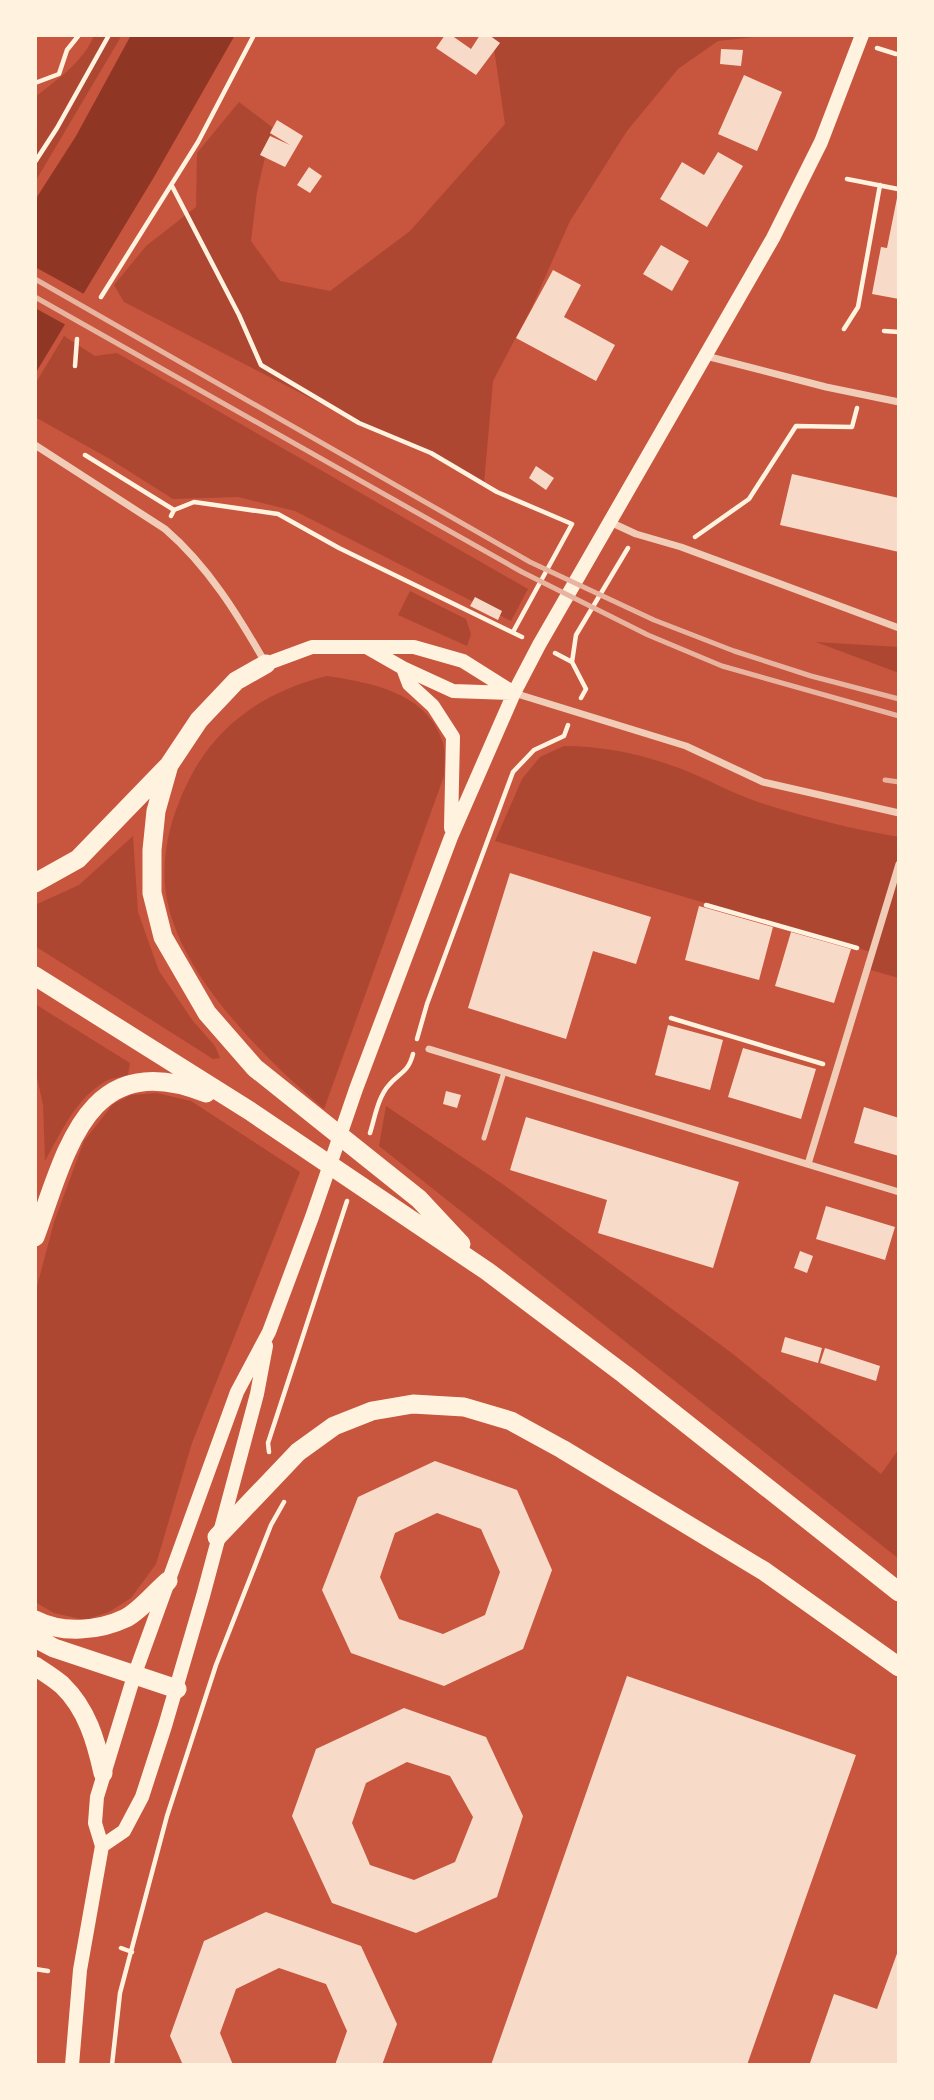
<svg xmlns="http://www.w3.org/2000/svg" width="934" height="2100" viewBox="0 0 934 2100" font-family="'DM Sans',sans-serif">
  <rect width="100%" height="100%" fill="#c8553d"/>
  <!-- green -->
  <path fill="#ae4732" d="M94,35H122L35,182V97C56,81 85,60 94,35Z
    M492,35H774L718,41L678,69L627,131L570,221L531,309L493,381L484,484L431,453L359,423L124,302L114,285L146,246L196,207L197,153L239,102L272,127L257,192L251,241L280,281L330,291L410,231L505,124Z
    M64,336L95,356L117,353L528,589L511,621L295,511L238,497L173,499L108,458L35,417V384Z
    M410,591L466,619L471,634L467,646L398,615Z
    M816,642L899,647V673Z
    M327,676C373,683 428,693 443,743C446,753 444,766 444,776L324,1109C265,1059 178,974 166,894C160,853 172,812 191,776C219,722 269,690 327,676Z
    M564,746C604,746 641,754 679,768C706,778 731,793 758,802C804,817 851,829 899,837V978L867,969L871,952L495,841L522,779L540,757Z
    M133,836L138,912L159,971L193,1021L215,1046L220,1058L213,1059L35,946V905L79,885Z
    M35,1004L130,1063L128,1075C121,1077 112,1078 106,1081C76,1098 61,1132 45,1161L43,1105L35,1068Z
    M157,1093L191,1101L300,1172L192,1443L156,1564L131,1598L109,1612L85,1620L54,1613L35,1602V1294L54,1222L84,1141L113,1104L131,1095Z
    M386,1106L504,1185L733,1354L881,1474L899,1449V1559L379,1146Z"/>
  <!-- water -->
  <path fill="#8f3625" d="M131,35H235L154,177L35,374V200L76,136Z"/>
  <!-- pier -->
  <path fill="#c8553d" d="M35,267L84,294L87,289L89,291L64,332L66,325L35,308Z"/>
  <!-- building -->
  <path fill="#f7dbc8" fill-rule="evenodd" d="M445,35H451L471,49L480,35H489L500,43L476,75L436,48Z
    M721,49L743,50L741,66L720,64Z
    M744,75L782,92L757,151L718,134Z
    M277,120L303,136L285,167L260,155L270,136L290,145L270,133Z
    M718,152L743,166L707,227L660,199L682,162L704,175Z
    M309,167L322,176L310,193L297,185Z
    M898,193H899V299L872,294L881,247L887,248Z
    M661,245L689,261L672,291L643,274Z
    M553,270L581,285L564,317L615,345L596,381L516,338Z
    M536,466L554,478L546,490L529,478Z
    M792,474L899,498V552L780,525Z
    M475,597L502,611L498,620L470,606Z
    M510,873L651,917L636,964L593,951L566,1039L468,1008Z
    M699,906L773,927L759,980L685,960Z
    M791,932L851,949L834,1003L775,986Z
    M668,1025L723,1040L710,1090L655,1075Z
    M743,1048L816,1069L801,1119L728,1097Z
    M446,1091L461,1095L457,1108L443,1104Z
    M864,1107L899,1118V1156L854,1143Z
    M526,1117L739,1182L713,1268L598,1233L607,1200L510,1170Z
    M826,1206L895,1227L885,1260L816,1239Z
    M800,1251L813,1256L807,1273L794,1268Z
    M785,1337L822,1348L818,1363L781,1352Z
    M825,1348L880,1366L876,1381L820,1363Z
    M435,1461L517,1490L552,1570L523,1649L444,1686L351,1653L322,1590L358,1497ZM437,1513L481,1529L500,1572L485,1615L443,1634L399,1619L380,1577L395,1533Z
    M627,1676L856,1755L747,2065H491Z
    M404,1708L486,1737L523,1816L497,1897L416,1933L332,1903L292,1816L316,1749ZM407,1762L450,1776L473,1817L455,1862L414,1880L370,1865L352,1823L366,1783Z
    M266,1912L361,1946L397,2024L382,2065H335L347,2031L326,1984L279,1968L236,1989L220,2033L233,2065H183L170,2036L204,1941Z
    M899,1948V2065H816L810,2063L834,1994L877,2009Z"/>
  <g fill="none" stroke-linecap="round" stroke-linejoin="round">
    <!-- path -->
    <path stroke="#fff3e0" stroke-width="4.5" d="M877,48L896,54
      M35,83L59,74L67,50L79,35
      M35,162L57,128L109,35
      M847,179L898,189
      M172,186L239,315L261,365L359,423L431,453L497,492L572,524L513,632
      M101,297L198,142L254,35
      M844,329L858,307L880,185
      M884,331L899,332
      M75,366L77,339
      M85,455L174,510
      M171,516L174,510L194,502L278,514L339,548L522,637
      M695,537L749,499L796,426L852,427L857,408
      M555,653L572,662
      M581,698L586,689L572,662L576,635L628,548
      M706,905L857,948
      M671,1018L823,1064
      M417,1039L427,1004L513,772L534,750L564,736L568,725
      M370,1133C375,1117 378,1097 389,1085C400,1072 408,1073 413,1054
      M269,1452L268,1443L347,1201
      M121,1948L132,1952
      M35,1969L48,1971
      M112,2065L120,1993L167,1816L216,1665L271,1525L284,1502"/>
    <!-- service -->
    <path stroke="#f1ccb7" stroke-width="5" d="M484,1138L504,1072"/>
    <!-- minor -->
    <path stroke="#f1ccb7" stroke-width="7" d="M706,356L826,387L899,402
      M35,445L165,529C208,566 238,615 266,664
      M610,522L636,534L681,547L899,628
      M514,693L686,746L763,782L899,813
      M429,1049L899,1192
      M808,1164L899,864"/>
    <!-- secondary -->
    <path stroke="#fff3e0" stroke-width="14" d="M368,648L403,668L453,691L512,693
      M266,664L312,647H414L463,661L514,693
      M403,668L409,684L433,706L453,737L451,828
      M102,1846L124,1831L142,1797L165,1726L203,1596L257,1394L266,1346
      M72,2065L80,1970L102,1846L95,1823L97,1797L134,1676L237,1392L269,1332L312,1217L356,1089L451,837L514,693L539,645L773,238L821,142L862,35"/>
    <!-- trunk -->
    <path stroke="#fff3e0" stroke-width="19" d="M169,765L156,811L152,850V893L163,937L207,1013L255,1068L419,1199L461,1244
      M35,883L78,859L169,765L199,720L236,681L266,664
      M35,976L250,1111L487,1271L625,1375L899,1592
      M35,1237C67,1150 87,1046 206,1093
      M217,1537L298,1452L334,1426L372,1411L413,1404L464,1407L511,1421L562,1449L764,1571L899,1667
      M35,1620C62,1634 99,1631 126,1618C141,1610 155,1592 168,1581
      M35,1638L54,1648L177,1689
      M35,1666C44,1672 54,1678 62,1685C87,1709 96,1741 103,1773"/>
    <!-- rail -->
    <path stroke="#e9b49f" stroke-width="5" d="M35,279L530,562L654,620L734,651L811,676L899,699
      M35,297L522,572L648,635L722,666L899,716
      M885,780L899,782"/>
  </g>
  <!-- border -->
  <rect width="934" height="2100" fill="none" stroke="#fff3e0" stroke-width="74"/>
</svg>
